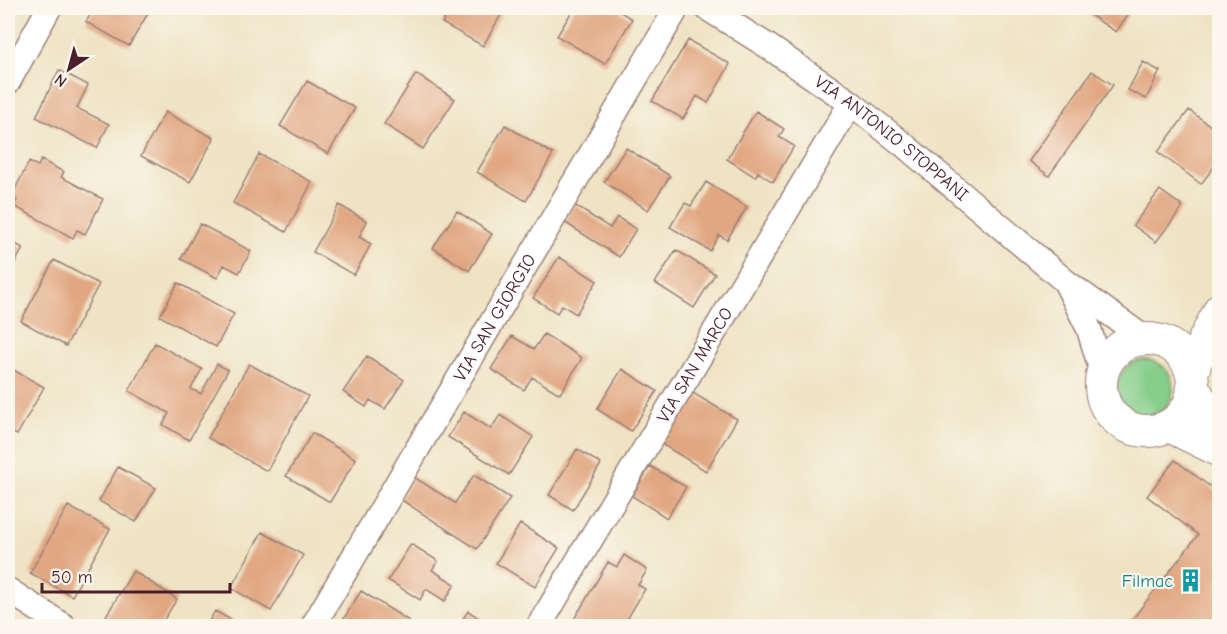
<svg xmlns="http://www.w3.org/2000/svg" width="1227" height="634" viewBox="0 0 1227 634" font-family="'Comic Neue',sans-serif">
  <rect width="100%" height="100%" fill="#fbf7ec"/>
  <filter id="ink" filterUnits="userSpaceOnUse"><feTurbulence type="fractalNoise" baseFrequency=".0167" numOctaves="2"/><feDisplacementMap in="SourceGraphic" scale="12" xChannelSelector="R" yChannelSelector="G"/><feConvolveMatrix kernelMatrix="1 2 1 2 8 2 1 2 1" color-interpolation-filters="sRGB"/></filter>
  <filter id="wash" filterUnits="userSpaceOnUse"><feTurbulence type="fractalNoise" baseFrequency=".008" numOctaves="4" result="noise"/><feDisplacementMap in="SourceGraphic" scale="24" xChannelSelector="R" yChannelSelector="G"/><feGaussianBlur stdDeviation="1.35" result="paint"/><feColorMatrix in="noise" values="0 0 0 0 0 0 0 0 0 0 0 0 0 0 0 0 0 1.4 0 .05"/><feComposite in="paint" operator="in"/></filter>
  <g filter="url(#wash)">
    <rect width="100%" height="100%" fill="#efe3c4"/>
    <!-- green -->
    <path fill="#86ce8a" stroke="#68765a" stroke-width="1.5" d="M1117 388a28 28 0 1 1 56 0a28 28 0 1 1-56 0Z"/>
    <g id="blocks">
      <!-- building -->
      <path fill="#e1a782" d="M94,8H151L129,46L86,22Z
        M451,8H505L483,46L442,23Z
        M574,8H614L632,19L605,64L557,36Z
        M1079,8H1133L1116,32Z
        M688,40L730,64L708,103L697,96L683,119L652,101Z
        M1143,62L1160,71L1146,99L1128,90Z
        M59,70L88,85L77,108L109,124L97,148L36,117Z
        M1092,71L1113,85L1049,176L1029,161Z
        M416,74L455,99L423,149L384,124Z
        M307,81L355,108L328,154L280,126Z
        M1189,110L1220,133V159L1201,184L1158,152Z
        M756,111L784,129L779,137L794,146L773,182L758,172L755,177L727,159Z
        M165,112L214,138L190,182L141,156Z
        M505,125L553,154L526,201L477,172Z
        M626,148L670,176L648,210L604,182Z
        M259,154L312,182L286,232L233,203Z
        M41,160L64,172L61,177L103,199L85,234L77,230L73,238L14,206L17,200L11,197L29,162L38,166Z
        M706,182L747,207L727,240L719,235L710,251L670,227L685,203L691,206Z
        M1160,190L1183,207L1156,242L1133,225Z
        M339,205L367,221L359,237L371,244L354,275L313,252Z
        M574,205L610,228L617,217L636,229L619,257L564,222Z
        M457,211L492,234L469,271L433,248Z
        M200,224L251,251L239,273L224,265L217,278L181,259Z
        M8,240L23,248L8,276Z
        M676,250L715,274L694,308L655,283Z
        M559,257L597,281L576,314L562,305L557,313L533,298Z
        M54,260L99,284L66,346L21,321Z
        M178,283L234,314L216,347L160,316Z
        M544,334L582,358L560,394L532,377L524,390L491,369L512,336L534,349Z
        M155,343L202,369L191,389L201,394L217,364L228,370L189,440L163,425L169,413L129,391Z
        M367,356L404,380L385,409L370,400L366,407L343,392Z
        M249,364L308,396L267,471L208,438Z
        M8,367L44,387L17,435L8,430Z
        M622,369L657,391L631,431L597,409Z
        M691,392L737,419L706,471L660,443Z
        M464,412L491,429L500,415L533,437L509,475L448,437Z
        M312,433L356,459L330,502L286,476Z
        M577,449L601,464L573,510L549,495Z
        M1175,460L1220,494V626H1127L1198,535L1147,496Z
        M650,466L686,487L667,518L632,496Z
        M118,467L156,488L136,522L99,501Z
        M474,475L510,498L477,549L400,499L414,477L455,503Z
        M68,506L110,529L72,596L30,573Z
        M520,524L559,548L535,587L496,563Z
        M262,532L303,555L271,611L231,588Z
        M411,544L438,561L432,570L455,584L445,601L426,589L420,600L388,580Z
        M624,555L647,570L638,585L645,589L623,626H570L608,562L617,567Z
        M133,571L177,599L160,626H123L106,616Z
        M361,591L409,621L405,626H339Z
        M215,611L242,626H206Z
        M468,611L482,620L478,626H458Z"/>
    </g>
  </g>
  <g filter="url(#ink)">
    <use href="#blocks" fill-opacity="0" stroke="#9c8178" stroke-width="1.5"/>
    <g fill="none" stroke-linecap="round" stroke-linejoin="round">
      <defs>
        <g id="minor">
          <path id="s1" d="M707,8L766,45L851,103L904,145L1066,282L1144,338"/>
          <path d="M8,82L49,8"/>
          <path d="M1067,285L1089,329L1102,372"/>
          <path d="M8,590L64,626"/>
          <path id="s2" d="M313,626L677,8"/>
          <path id="s3" d="M539,626L851,103"/>
        </g>
        <path id="tertiary" d="M1101 385a46 46 0 1 1 92 0a46 46 0 1 1-92 0Z
          M1192,373L1204,340L1220,309
          M1194,389L1220,431
          M1169,426L1220,451"/>
      </defs>
      <!-- minor casing -->
      <use href="#minor" stroke="#9c8178" stroke-width="27"/>
      <!-- tertiary casing -->
      <use href="#tertiary" stroke="#9c8178" stroke-width="34"/>
      <!-- minor -->
      <use href="#minor" stroke="#fff" stroke-width="24"/>
      <!-- tertiary -->
      <use href="#tertiary" stroke="#fff" stroke-width="32"/>
    </g>
  </g>
  <!-- icons -->
  <defs>
    <symbol id="building-bare" viewBox="-9 -9 18 18"><path d="M-4-6H4V6H1V3H-1V6H-4ZM-2.5-4.3h1.7v1.8h-1.7ZM.8-4.3h1.7v1.8H.8ZM-2.5-1h1.7V.8h-1.7ZM.8-1h1.7V.8H.8Z" fill="#0f9aa8" stroke="#fbf7ec" stroke-width="2.5" paint-order="stroke"/></symbol>
  </defs>
  <g fill-rule="evenodd">
    <use href="#building-bare" x="1174" y="564" width="33" height="33"/>
  </g>
  <g text-anchor="middle" dominant-baseline="central" stroke-width="4.5" stroke-linejoin="round" paint-order="stroke">
    <!-- street labels -->
    <g font-size="18" fill="#4a1f2b" stroke="#fbf7ec">
      <text stroke="none"><textPath href="#s1" startOffset="226">VIA ANTONIO STOPPANI</textPath></text>
      <text stroke="none"><textPath href="#s2" startOffset="358">VIA SAN GIORGIO</textPath></text>
      <text stroke="none"><textPath href="#s3" startOffset="304">VIA SAN MARCO</textPath></text>
    </g>
    <!-- culture labels -->
    <g font-size="18" fill="#0d838f" stroke="#fbf7ec" text-anchor="end">
      <text x="1173" y="581">Filmac</text>
    </g>
  </g>
  <!-- margin -->
  <rect width="1227" height="634" fill="none" stroke="#fbf7ec" stroke-width="30"/>
  <!-- north arrow -->
  <g transform="translate(69 69) rotate(216)" stroke="#fbf7ec" stroke-width="4.5" paint-order="stroke">
  <path d="M0-4.5L10 22L0 15L-10 22Z" fill="#4a1f2b"/>
  <text y="-9" font-size="16" font-weight="bold" text-anchor="middle" fill="#4a1f2b">N</text>
  </g>
  <!-- scale -->
  <path d="M42 583v9h188v-9" fill="none" stroke="#4a1f2b" stroke-width="3"/>
  <text x="51" y="583" font-size="18" fill="#4a1f2b" stroke="#fbf7ec" stroke-width="4.5" paint-order="stroke">50 m</text>
</svg>
